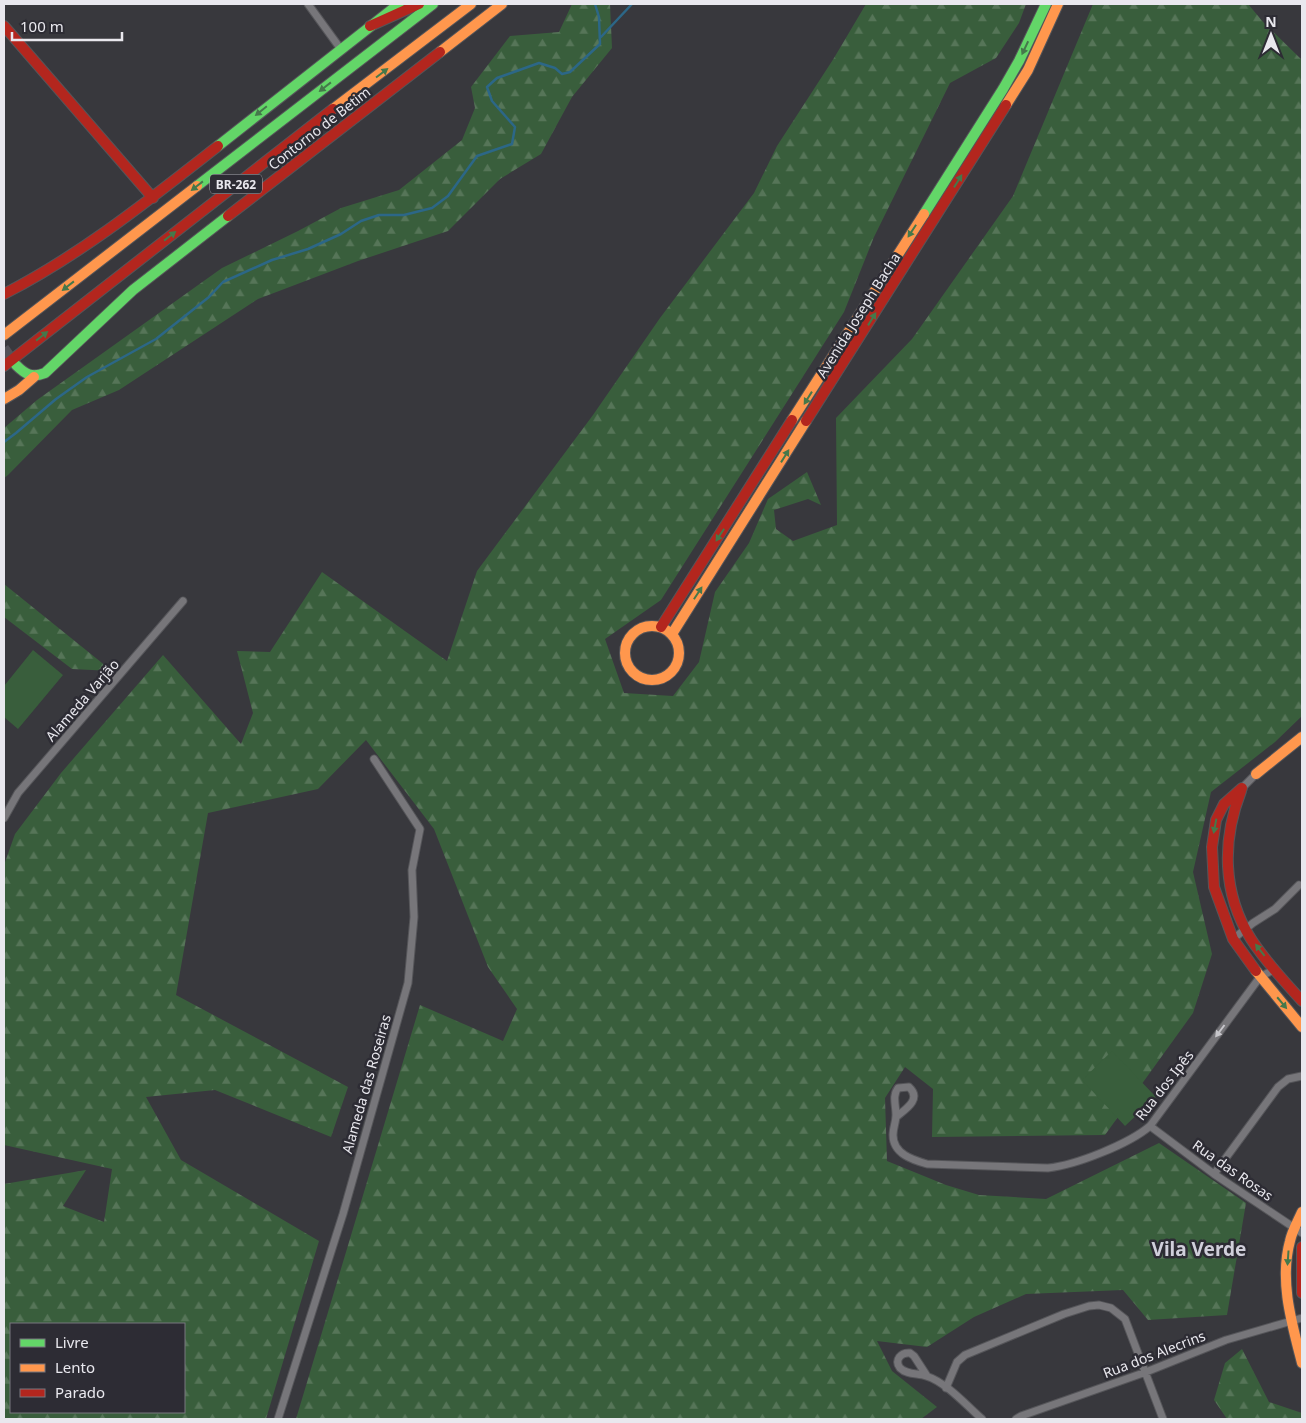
<svg xmlns="http://www.w3.org/2000/svg" width="1306" height="1423" viewBox="0 0 1306 1423" font-family="'Noto Sans',sans-serif">
  <defs>
    <pattern id="forest-firs" width="22" height="20" patternUnits="userSpaceOnUse" patternTransform="scale(1.25)"><rect width="22" height="20" fill="#395e3c"/><path d="M5 1l3.5 6h-7zM16 11l3.5 6h-7z" fill="#567558"/></pattern>
  </defs>
  <rect width="100%" height="100%" fill="#38383d"/>
  <!-- forest -->
  <path fill="url(#forest-firs)" fill-rule="evenodd" d="M572,4H610L612,48L572,97L541,154L500,179L448,231L358,261L258,299L119,390L72,410L8,475L4,478V428L37,400L222,268L298,231L341,208L399,190L462,140L475,108L471,87L510,36L559,32Z
    M866,4H1026L1019,23L996,58L950,83L874,237L844,312L661,600L605,639L624,693L673,696L699,662L715,592L749,543L768,499L807,472L821,505L808,499L774,510L776,529L793,541L837,525L836,418L912,339L1013,196L1093,4H1248L1264,23L1302,60V716L1275,742L1211,792L1193,872L1212,954L1193,1013L1105,1135L932,1137L933,1089L905,1067L885,1098L887,1161L946,1185L979,1195L1046,1199L1159,1143L1246,1203L1227,1315L1148,1320L1123,1290L1026,1294L974,1317L927,1347L877,1341L892,1371L937,1407L921,1419H296L420,1005L503,1041L517,1009L488,967L434,829L366,740L318,789L208,813L176,995L348,1087L331,1137L215,1090L146,1097L181,1160L319,1241L266,1419H4V1184L86,1170L63,1206L104,1222L112,1169L4,1145V865L15,834L61,773L163,655L241,744L253,713L237,651L270,652L322,572L447,661L477,571L593,415L660,318L754,193L777,146L834,58ZM11,1324H184V1412H11Z
    M4,584L112,671L72,669L4,617Z
    M1242,1349L1269,1402L1302,1413V1419H1227L1214,1400L1225,1363Z"/>
  <!-- garden -->
  <path fill="#395e3c" d="M33,650L63,675L18,729L4,717V686Z
    M1112,1051L1156,1097L1125,1126L1082,1080Z"/>
  <g fill="none" stroke-linecap="round" stroke-linejoin="round">
    <!-- stream -->
    <path stroke="#2c6787" stroke-width="2.5" d="M601,37L632,4
      M4,442L16,433L56,399L87,377L156,339L209,297L223,282L272,260L308,249L341,234L361,221L379,215H404L432,208L448,196L477,156L512,144L515,127L492,101L487,87L497,78L539,63L555,68L562,74L570,72L600,44L599,17L595,4"/>
    <!-- secondary-tunnel -->
    <path stroke="#535258" stroke-width="10" stroke-dasharray="10 5" stroke-linecap="butt" d="M4,348L16,365"/>
    <defs>
      <path id="street" d="M308,4L340,48
        M1242,788L1256,774
        M4,818L18,793L183,601
        M1233,939L1253,923L1275,909L1299,885
        M896,1117C906,1109 922,1099 909,1087L898,1088C892,1096 896,1105 896,1115C896,1122 893,1128 893,1135C893,1154 913,1160 927,1164L1048,1168C1076,1165 1129,1144 1150,1126L1260,977L1275,969
        M1150,1126L1214,1174L1302,1233
        M1214,1174L1278,1087L1288,1079L1302,1076
        M927,1376L914,1356L910,1353C901,1352 894,1360 900,1368C907,1375 918,1373 926,1376C946,1382 967,1406 982,1419
        M946,1388L957,1362L965,1355L1064,1314L1089,1306L1099,1305L1111,1308L1125,1319L1163,1419
        M278,1419L343,1214L408,983L414,917L412,870L420,829L374,759
        M1016,1419L1021,1416L1146,1372L1226,1340L1302,1318"/>
      <path id="fast" d="M218,146L399,4
        M197,186L433,4
        M924,214L1003,89L1019,61L1046,4
        M16,365C26,375 32,378 45,373L133,290L228,216"/>
      <path id="slow" d="M440,52L502,4
        M1006,105L1028,70L1058,4
        M333,109L471,4
        M4,335L197,186
        M4,399L19,390L34,377
        M792,420L924,214
        M625 653a27 27 0 1 1 54 0a27 27 0 1 1-54 0Z
        M672,634L806,421
        M1256,774L1302,737
        M1256,971L1302,1027
        M1302,1212C1298,1221 1292,1231 1290,1241C1279,1281 1292,1324 1302,1363"/>
      <path id="jam" d="M4,26L153,198
        M370,26L419,4
        M228,216L440,52
        M4,294C82,254 149,200 218,146
        M4,366L333,109
        M806,421L1006,105
        M661,627L792,420
        M1242,788L1224,804L1216,820L1212,847L1214,887L1233,939L1256,971
        M1241,791C1222,840 1222,893 1251,939C1265,961 1284,981 1302,1001
        M1302,1247V1293"/>
    </defs>
    <!-- street casing -->
    <use href="#street" stroke="#555559" stroke-width="9"/>
    <!-- fast casing -->
    <use href="#fast" stroke="#555559" stroke-width="12"/>
    <!-- slow casing -->
    <use href="#slow" stroke="#555559" stroke-width="12"/>
    <!-- jam casing -->
    <use href="#jam" stroke="#555559" stroke-width="12"/>
    <!-- street -->
    <use href="#street" stroke="#77767a" stroke-width="7"/>
    <!-- fast -->
    <use href="#fast" stroke="#63d668" stroke-width="10"/>
    <!-- slow -->
    <use href="#slow" stroke="#ff974d" stroke-width="10"/>
    <!-- jam -->
    <use href="#jam" stroke="#b3261e" stroke-width="10"/>
  </g>
  <!-- one-way arrows -->
  <defs><path id="oneway-solid" d="M-6-.8H1V-3.2L6.5 0L1 3.2V.8H-6Z" transform="scale(1.25)"/></defs>
  <g fill="#45784b">
    <use href="#oneway-solid" transform="translate(1025 48) rotate(115)"/>
    <use href="#oneway-solid" transform="translate(382 73) rotate(-37)"/>
    <use href="#oneway-solid" transform="translate(325 87) rotate(142)"/>
    <use href="#oneway-solid" transform="translate(261 111) rotate(141)"/>
    <use href="#oneway-solid" transform="translate(958 181) rotate(-58)"/>
    <use href="#oneway-solid" transform="translate(197 186) rotate(142)"/>
    <use href="#oneway-solid" transform="translate(912 231) rotate(123)"/>
    <use href="#oneway-solid" transform="translate(170 236) rotate(-38)"/>
    <use href="#oneway-solid" transform="translate(68 286) rotate(142)"/>
    <use href="#oneway-solid" transform="translate(872 319) rotate(-58)"/>
    <use href="#oneway-solid" transform="translate(42 336) rotate(-38)"/>
    <use href="#oneway-solid" transform="translate(808 398) rotate(122)"/>
    <use href="#oneway-solid" transform="translate(785 456) rotate(-58)"/>
    <use href="#oneway-solid" transform="translate(720 535) rotate(123)"/>
    <use href="#oneway-solid" transform="translate(698 593) rotate(-57)"/>
    <use href="#oneway-solid" transform="translate(1215 826) rotate(101)"/>
    <use href="#oneway-solid" transform="translate(1260 950) rotate(-128)"/>
    <use href="#oneway-solid" transform="translate(1282 1003) rotate(50)"/>
    <use href="#oneway-solid" transform="translate(1288 1258) rotate(94)"/>
  </g>
  <use fill="#c7c6cb" href="#oneway-solid" transform="translate(1220 1031) rotate(127)"/>
  <g text-anchor="middle" dominant-baseline="central" stroke-width="5" stroke-linejoin="round" paint-order="stroke">
    <!-- shield labels -->
    <rect fill="#2d2c34" stroke="#b1b0b6" stroke-width="1" x="210" y="174.5" width="52" height="19" rx="4"/>
    <g font-size="12" font-weight="bold" fill="#e9e8ee">
      <text x="236" y="184">BR-262</text>
    </g>
    <!-- street labels -->
    <g font-size="14" fill="#e9e8ee" stroke="#2d2c34">
      <text transform="translate(319 128) rotate(-38)">Contorno de Betim</text>
      <text transform="translate(858 315) rotate(-58)">Avenida Joseph Bacha</text>
      <text transform="translate(82 700) rotate(-49)">Alameda Varjão</text>
      <text transform="translate(366 1084) rotate(-74)">Alameda das Roseiras</text>
      <text transform="translate(1164 1085) rotate(-52)">Rua dos Ipês</text>
      <text transform="translate(1233 1170) rotate(35)">Rua das Rosas</text>
      <text transform="translate(1154 1354) rotate(-21)">Rua dos Alecrins</text>
    </g>
    <!-- district labels -->
    <g font-size="19" font-weight="bold" fill="#d0cfda" stroke="#2d2c34">
      <text x="1199" y="1249">Vila Verde</text>
    </g>
  </g>
  <!-- border -->
  <rect width="1306" height="1423" fill="none" stroke="#e9e8ee" stroke-width="10"/>
  <!-- legend -->
  <rect x="10" y="1323" width="175" height="90" fill="#2d2c34" stroke="#78777e"/>
  <rect x="20" y="1339" width="25" height="8" fill="#63d668" stroke="#78777e"/>
  <text x="55" y="1348" font-size="15" fill="#e9e8ee">Livre</text>
  <rect x="20" y="1364" width="25" height="8" fill="#ff974d" stroke="#78777e"/>
  <text x="55" y="1373" font-size="15" fill="#e9e8ee">Lento</text>
  <rect x="20" y="1389" width="25" height="8" fill="#b3261e" stroke="#78777e"/>
  <text x="55" y="1398" font-size="15" fill="#e9e8ee">Parado</text>
  <!-- north arrow -->
  <g transform="translate(1271 35)" stroke="#2d2c34" stroke-width="4" paint-order="stroke">
  <path d="M0-4L9 19L0 12L-9 19Z" fill="#e9e8ee"/>
  <text y="-8" font-size="14" font-weight="bold" text-anchor="middle" fill="#e9e8ee">N</text>
  </g>
  <!-- scale -->
  <path d="M12 32v8h110v-8" fill="none" stroke="#e9e8ee" stroke-width="2.5"/>
  <text x="20" y="32" font-size="15" fill="#e9e8ee" stroke="#2d2c34" stroke-width="4" paint-order="stroke">100 m</text>
</svg>
